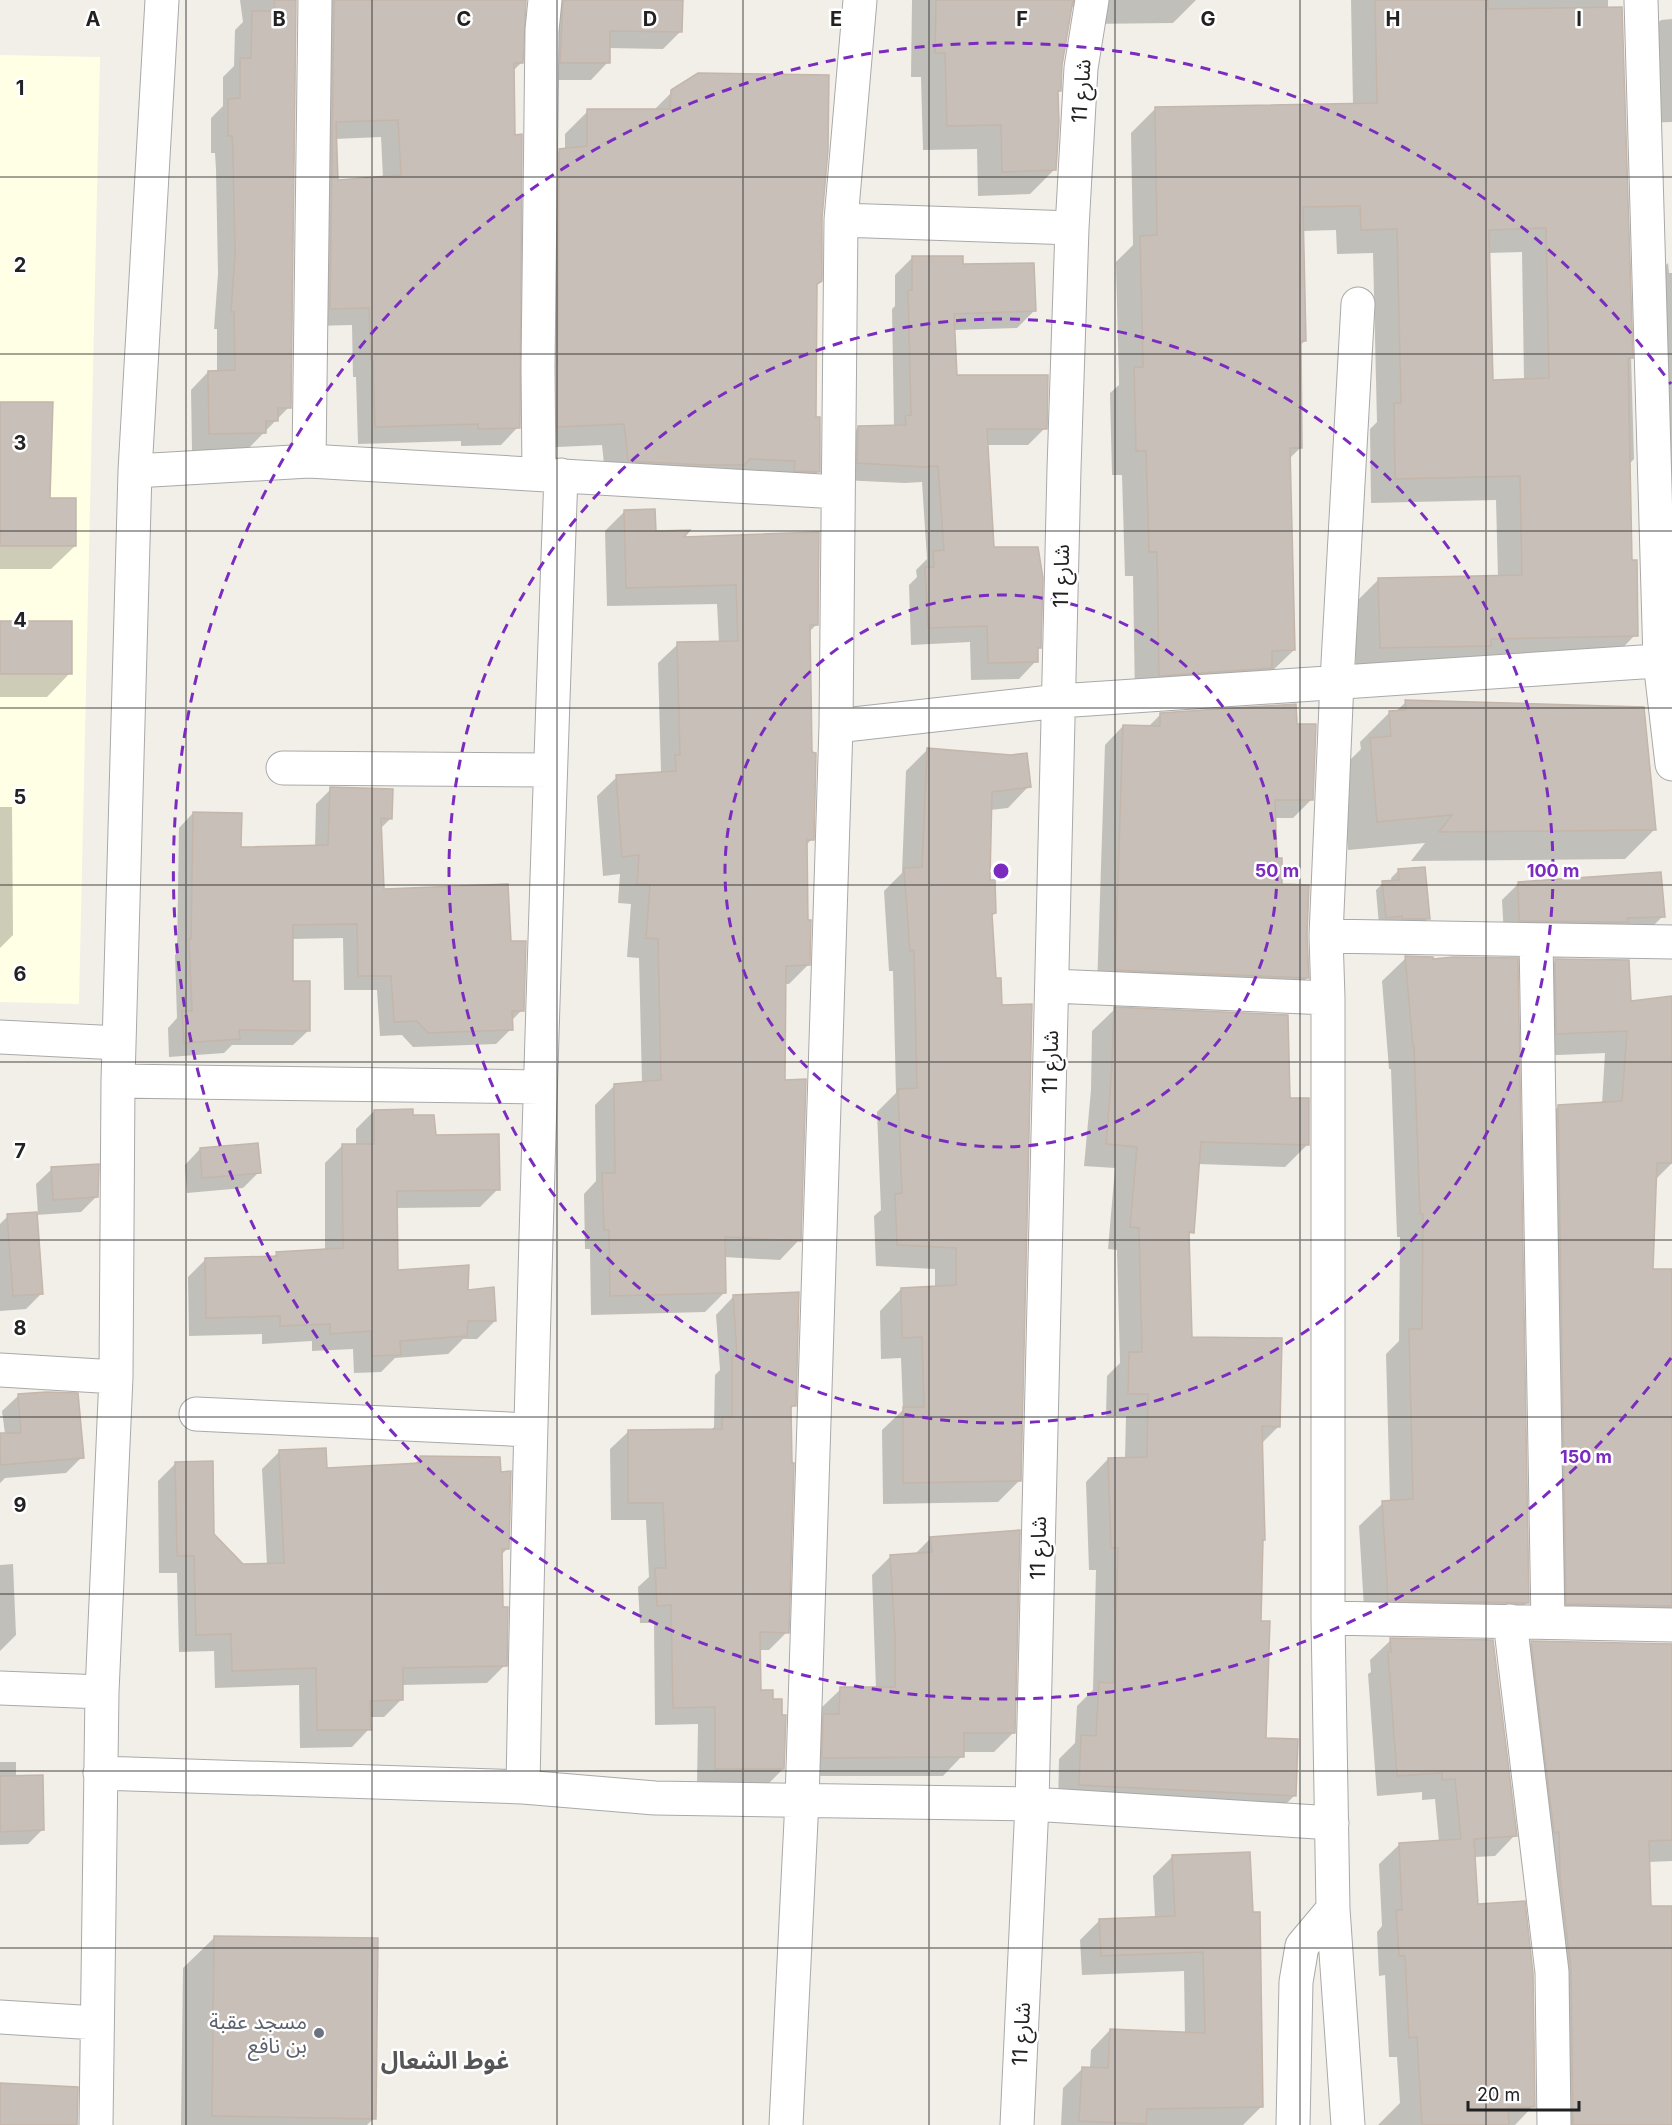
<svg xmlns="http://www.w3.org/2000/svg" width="1672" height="2125" viewBox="0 0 1672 2125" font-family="Inter,'Noto Sans Arabic',sans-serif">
  <rect width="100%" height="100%" fill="#f2efe9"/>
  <!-- education -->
  <path fill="#ffffe5" d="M0,55L100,57L79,1004L0,1002Z"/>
  <!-- shadow -->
  <path fill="#0003" fill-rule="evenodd" d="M240,0H295L289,407L247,450L192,451L191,390L208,372H217V329H214L218,274L216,170L215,153H211V118L223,106V77L234,66L235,30L243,22Z
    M303,0H525L521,63L513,71L518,427L501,445L461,446V441L358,444L356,377H353L352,325L313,326ZM381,137L383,178L336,182L335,139Z
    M532,0H681V31L663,49L608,48V62L591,80H543Z
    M912,0H1196L1173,23L1086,24L1079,9L1071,6L1061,65L1059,90L1057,93L1055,169L1030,194L978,196L977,149L923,150L921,77H911Z
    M1351,0H1608V9L1621,8L1634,459L1629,464L1631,566L1635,635L1611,660L1356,672L1354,604L1379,579L1498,577L1496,500L1371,503L1370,429L1377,422L1373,253L1337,254L1336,230L1302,231L1305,341L1299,346L1301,447L1289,459L1294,650L1269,674L1135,699L1133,576H1125L1122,475H1112L1110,393L1119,385L1116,262L1133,245L1131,133L1156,108L1353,105ZM1522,252L1524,380L1491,381L1488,253Z
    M1672,19V122L1640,123L1638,43L1661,20Z
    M672,92L815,286L814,419L818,472L796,494L606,483L602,445L535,448L537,173L560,150H565V134L588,111H653Z
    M912,258L962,266L1034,311L1017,328L953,330L955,376L1045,428L1028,445H987L993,549L1039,647L1036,650V661L1019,679L971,680L970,642L911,645L909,585L917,577L916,570L927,559L922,482L905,483L841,480V445L858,428L894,427L892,309L895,306V275Z
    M1668,263L1669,273H1672V480L1651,481L1645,286Z
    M0,500L75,546L51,569H0Z
    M625,511L655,532L681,539L817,624L809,632L812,839L806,845L808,965L789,984H785L783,1081L799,1240L780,1260L724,1257L725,1292L705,1312L591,1315L590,1249H585L584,1194L596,1181L595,1105L615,1085L642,1083L639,958L627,957L631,904L618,903L620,874L603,876L597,796L617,777L658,774L661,772L658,663L678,644L719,643L717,604L607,606L605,531Z
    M0,623L70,673L47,697H0Z
    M1406,702L1654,830L1625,859L1411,861L1425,843L1348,850L1341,769L1361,749L1360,742L1390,712H1395Z
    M1160,715L1295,725L1312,799L1293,818H1274L1276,860L1281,885L1306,935L1307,978L1288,997L1097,988L1105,745L1123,726L1148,727Z
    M927,750L1029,786L1008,808L990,810L989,882L995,913L990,917L1019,1481L998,1502L883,1504L882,1430L903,1410L901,1358L881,1359L880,1311L901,1289L935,1288V1269L876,1266L874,1216L881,1210L877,1112L896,1093L893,971H889L884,891L902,873L906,771Z
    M331,789L391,818L380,829L382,891L510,943L522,1010L511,1021V1029L496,1044L413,1047L402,1035L380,1036L377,990H344L343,938L292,939V982L308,1031L293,1045H232L224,1053L169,1057L168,1028L177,1018L175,955L177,953L179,828L193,813L240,849L315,848L316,804Z
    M0,807H12L13,935L0,948Z
    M1399,870L1428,918L1421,926L1379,925L1376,890L1383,883L1392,882L1391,878Z
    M1518,884L1663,916L1647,932L1504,936L1502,900Z
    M1406,958L1527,1603L1504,1626L1365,1624L1359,1526L1383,1503L1390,1502L1386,1354L1399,1341L1400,1237H1397L1391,1069H1389L1382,981Z
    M1556,960L1629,1002L1672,997V1163L1655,1180L1651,1270L1672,1271V1610L1545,1626L1536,1129L1558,1107L1602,1104L1605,1053L1535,1056L1533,983Z
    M1115,1009L1289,1100L1308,1144L1285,1167L1198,1164L1192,1232L1188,1236L1191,1339L1279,1426L1261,1444L1264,1540L1262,1542L1259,1622L1265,1739L1295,1795L1272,1818L1058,1807L1059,1759L1075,1743L1077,1706L1093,1690L1096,1570H1089L1086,1482L1108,1459H1125L1126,1416H1106L1107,1376L1120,1363L1117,1250L1108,1249L1115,1168L1084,1166L1091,1090L1092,1031Z
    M374,1111L411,1117L498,1189L480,1207L396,1208V1272L467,1292L495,1321L477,1339H463L448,1354L395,1358L381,1372L354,1373L353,1349L312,1351V1341L262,1344V1334L189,1336L188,1277L206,1259L272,1258L277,1253L325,1250V1163L343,1145H356V1129Z
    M200,1149L259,1172L243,1188L187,1193L185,1165Z
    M52,1169L97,1196L81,1212L36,1215L42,1293L26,1309L0,1311V1224L8,1216L38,1214L36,1184Z
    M733,1297L794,1405L790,1410L787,1632L769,1650H759V1691L783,1769L765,1787L697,1786L698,1724L655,1725L654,1623H640L638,1587L649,1577L646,1520H611L610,1449L628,1432L710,1431L714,1427L715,1375L720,1370L716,1315Z
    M18,1396L82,1457L66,1473L5,1478L0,1483V1434H5L2,1411Z
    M280,1451L325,1470L413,1465L421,1458L508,1548L500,1556L505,1665L487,1683L401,1685L402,1699L384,1717H369V1729L352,1747L300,1748L299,1685L215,1688L214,1651L179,1652L177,1573H159L158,1481L176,1463L213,1534L243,1565H267L262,1469Z
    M931,1538L1013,1733L994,1752H962V1756L943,1776H804L821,1708L841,1689H876L872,1575L891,1556L914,1555Z
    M13,1564L16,1635L0,1651V1565Z
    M1391,1640L1515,1835L1495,1856L1474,1857L1476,1906L1533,2106L1515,2125H1378L1400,2103L1397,2057H1389L1385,1975L1379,1976L1377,1932L1382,1926L1379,1864L1400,1844L1439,1842L1435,1799L1422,1800V1792L1377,1796L1368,1674L1371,1672L1370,1660Z
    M1532,1642L1672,1645V1861L1648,1862L1649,1908L1672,1907V2118L1665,2125H1551L1509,1665Z
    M0,1762H16V1777L43,1829L28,1844L0,1845Z
    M1173,1856L1261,2107L1243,2125H1061L1063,2088L1083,2068L1090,2069L1091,2050L1110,2030L1185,2034L1184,1971L1082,1975L1080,1940L1100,1920L1155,1918L1153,1876Z
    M215,1937L374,2118L367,2125H181L183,1968Z"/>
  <!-- building -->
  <path fill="#c7bfb8" stroke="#c4b6ab" stroke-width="1.5" fill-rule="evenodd" d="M274,0H296L291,408H278V421H266V433L209,434L208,371L235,370L234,312H231L235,255L233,151L232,136H228V99L240,98V58H251L252,11H275Z
    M334,0H526L523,63H514L515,135L522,134L520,428L478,429V424L375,427L373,360H371L369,308L330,309ZM398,120L401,175L338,180L336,122Z
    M563,0H683L682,32L610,31V63H560Z
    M936,0H1073L1062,65L1061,91H1058L1059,122L1056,170L1002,172L1001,125L947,126L945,53H935Z
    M1375,0H1488V9L1622,7L1633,358H1628L1632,560H1637L1638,636L1491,639V646L1380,648L1378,578L1522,575L1520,476L1395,479L1394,403H1401L1397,229L1361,230L1360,206L1303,207L1306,341H1301L1302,448H1290L1295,650L1272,651V668L1159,676L1157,552H1149L1146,451H1136L1134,367H1143L1140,236L1157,235L1155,107L1377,103ZM1546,228L1549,378L1493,380L1489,230Z
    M698,73L829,75L828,150L822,218V281L817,284L816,417H820V472L794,471L795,461L750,459L744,465H705L628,461L624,424L557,427L559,149L587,146V109H670L671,90Z
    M912,256H963V264L1034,263L1036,311L954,314L957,375H1048L1047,429H987L994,547H1038L1043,578L1041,648H1038V662L988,663L987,626L928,628L925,567H934L933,551L944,550L938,466L923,467L857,463L858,426L906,425L905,416L911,415L908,290H912Z
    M0,402H53L50,498H76V546H0Z
    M655,509L656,531L690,530L684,537L819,532L818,625H810L812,752L816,753L814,840H807L808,920H811L810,965L786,966L785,1080L806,1079L801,1241L725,1237L726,1293L610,1296L609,1230H604L602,1173H615L614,1084L661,1080L658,939L646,938L650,885L637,884L639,855L622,857L616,775L676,771L675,755H680L677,642L738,641L736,585L626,588L624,510Z
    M0,621H72V674H0Z
    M1405,700L1644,707L1656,830L1439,832L1452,815L1377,822L1370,738L1391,736L1389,711L1406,710Z
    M1296,704L1297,724H1316L1313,800H1275L1277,858H1282V884L1309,885L1307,935L1309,978L1115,970L1123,725L1160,726V713Z
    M927,748L1011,755L1027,753L1031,787L992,792L990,880H995L996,913L992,914L996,978H1001L1002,1005L1032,1004L1021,1481L903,1483V1407H924L922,1337L902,1338L901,1288L956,1285V1248L897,1245L895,1194L902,1193L898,1089L917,1088L914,950L910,951L904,868L922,867Z
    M330,787L393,789L392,819L381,818L384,889L508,884L511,941H526L524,1011H512L513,1030L428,1033L417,1021L394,1022L391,976H358L357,924L293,925V981H310V1031L239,1030L240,1039L184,1043L182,1011H192L189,939H191L193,812L242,813L241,847L328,845Z
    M1425,867L1430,919H1402V916L1386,918L1382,881L1399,880L1398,869Z
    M1661,872L1665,917L1627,918L1628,922L1519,921L1518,882Z
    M1405,956L1433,957V959L1453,957L1518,958L1529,1603L1388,1600L1382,1501L1413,1499L1409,1329H1422L1423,1214H1420L1414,1046H1413Z
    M1555,959L1629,960L1631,1001L1672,996V1163H1657L1653,1269H1672V1606L1566,1604L1558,1105L1622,1101L1627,1031L1556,1034Z
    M1114,1007L1288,1015L1290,1098H1309V1145L1201,1142L1194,1233L1189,1232L1192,1337L1282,1338L1280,1427L1262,1426L1265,1540H1263L1261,1621H1270L1266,1738L1298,1739L1296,1796L1079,1785L1081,1735L1096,1736L1099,1682L1114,1683L1118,1548H1111L1108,1458L1147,1457L1148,1394H1128L1129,1352H1142L1139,1228L1130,1227L1137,1147L1106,1144L1112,1066Z
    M413,1109V1115H434L436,1135L499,1134L500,1190L397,1191L398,1270L469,1265L468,1290L494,1287L496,1321H468L467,1336L400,1341L401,1355L372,1356L371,1331L330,1334V1324L280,1326V1316L206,1318L205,1258L277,1256L276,1252L343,1248L342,1144H374V1110Z
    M258,1143L261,1173L202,1178L200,1148Z
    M99,1164L98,1197L53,1200L51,1167Z
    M37,1212L43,1294L13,1296L7,1214Z
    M799,1292L796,1406H791L792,1463H794L789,1633L760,1632L761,1690H773V1699H782V1715H786L784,1769H715V1707L673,1708L671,1605L657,1606L655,1568H666L663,1503H628V1430L722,1429V1417H732V1356H737L733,1295Z
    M46,1392L78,1393L84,1458L0,1465V1433H21L18,1394Z
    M326,1448L327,1468L420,1463V1456L500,1457L501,1472L511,1471L509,1549H502L503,1607H508L507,1666L403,1668V1700L370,1701L371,1730H317L316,1668L232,1671L231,1634L196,1635L194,1556H177L175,1462L213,1461L214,1534L243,1564L284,1563L279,1450Z
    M1020,1530L1015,1733H964V1757L822,1758L823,1714H839L840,1687H895V1636L890,1555L932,1552L930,1537Z
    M1390,1638L1493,1640L1517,1836L1474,1839L1478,1904L1525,1901L1533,1973L1535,2107H1508L1509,2125H1422L1417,2037L1409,2038L1405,1956H1399L1396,1910H1402L1399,1843L1461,1839L1455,1779L1442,1780V1773L1397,1776L1388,1652H1391Z
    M1531,1641L1672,1644V1840L1649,1841L1651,1906H1672V2125H1573L1571,1970L1560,1877L1559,1832L1554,1833Z
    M43,1775L44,1830L0,1832V1776Z
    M1250,1852L1253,1912H1260L1263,2107L1147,2109L1146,2124L1079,2121L1082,2067L1108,2068L1110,2029L1205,2033L1203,1952L1101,1956L1099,1919L1175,1916L1172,1855Z
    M214,1936L378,1938L376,2119L212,2116Z
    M0,2083L78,2087L77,2125H0Z"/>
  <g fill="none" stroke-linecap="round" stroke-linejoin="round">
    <defs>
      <path id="minor" d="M1641,0L1660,661L1672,764
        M841,220L1072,228
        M309,461L315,0
        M135,471L309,461L838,492
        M539,473L538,367L542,30L545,0
        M836,726L1059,701L1672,660
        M283,768L550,770
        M1326,936L1672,942
        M1536,940L1548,1622
        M1052,986L1328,998
        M0,1037L119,1043
        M118,1081L539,1087
        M0,1370L116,1377
        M196,1414L530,1430
        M1328,1618L1672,1625
        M1510,1621L1552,1972L1554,2125
        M0,1688L102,1692
        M100,1773L523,1787L655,1798L1032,1804L1332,1823
        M523,1787C531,1350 545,912 561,475
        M0,2017L96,2023
        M96,2125L102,1692L116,1377L118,1081L135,471L162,0
        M786,2125L802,1800L836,726L841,220L860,0
        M1017,2125L1032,1804L1064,469L1072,228L1081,68L1092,0
        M1293,2125L1296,1982L1302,1946L1333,1909
        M1348,2125L1333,1909L1328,1618V998L1326,936L1337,681L1358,304"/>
    </defs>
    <!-- minor casing -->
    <use href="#minor" stroke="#a9a9a9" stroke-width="35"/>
    <!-- minor -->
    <use href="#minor" stroke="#fff" stroke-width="33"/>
  </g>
  <!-- grid -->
  <path fill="none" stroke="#222" stroke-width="1.5" stroke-opacity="0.55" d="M186,0V2125M372,0V2125M557,0V2125M743,0V2125M929,0V2125M1115,0V2125M1300,0V2125M1486,0V2125M0,177H1672M0,354H1672M0,531H1672M0,708H1672M0,885H1672M0,1062H1672M0,1240H1672M0,1417H1672M0,1594H1672M0,1771H1672M0,1948H1672"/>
  <!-- distance rings -->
  <g fill="none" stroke="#7b2cbf" stroke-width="3" stroke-dasharray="10 8">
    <circle cx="1001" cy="871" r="276"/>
    <circle cx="1001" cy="871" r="552"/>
    <path d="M1671 1358A828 828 0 1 1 1671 384"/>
  </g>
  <!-- markers -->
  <circle fill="#6b7280" stroke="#fff" stroke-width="2" cx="319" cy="2033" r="6"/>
  <g text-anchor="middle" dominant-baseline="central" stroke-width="5" stroke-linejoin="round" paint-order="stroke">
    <!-- street labels -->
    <g font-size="21" fill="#222" stroke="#fff">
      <text transform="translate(1081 91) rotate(-86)">شارع 11</text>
      <text transform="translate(1061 576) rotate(-89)">شارع 11</text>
      <text transform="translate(1050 1062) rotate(-89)">شارع 11</text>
      <text transform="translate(1038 1548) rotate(-89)">شارع 11</text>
      <text transform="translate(1021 2034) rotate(-87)">شارع 11</text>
    </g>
    <!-- worship labels -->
    <g font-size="21" fill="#5b616d" stroke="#fff" text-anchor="end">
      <text x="307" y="2021">مسجد عقبة<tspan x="307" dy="24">بن نافع</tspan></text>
    </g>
    <!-- quarter labels -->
    <g font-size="24" font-weight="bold" fill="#555" stroke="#fff">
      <text x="445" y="2060">غوط الشعال</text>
    </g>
  </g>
  <g font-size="20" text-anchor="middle" font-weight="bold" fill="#222" stroke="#fff" stroke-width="5" stroke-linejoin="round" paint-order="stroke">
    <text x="93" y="26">A</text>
    <text x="279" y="26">B</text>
    <text x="464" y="26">C</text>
    <text x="650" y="26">D</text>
    <text x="836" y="26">E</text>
    <text x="1022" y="26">F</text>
    <text x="1208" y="26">G</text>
    <text x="1393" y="26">H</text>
    <text x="1579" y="26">I</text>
    <text x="20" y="95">1</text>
    <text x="20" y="272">2</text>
    <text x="20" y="450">3</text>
    <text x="20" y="627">4</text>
    <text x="20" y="804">5</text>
    <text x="20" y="981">6</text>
    <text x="20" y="1158">7</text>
    <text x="20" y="1335">8</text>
    <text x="20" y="1512">9</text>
  </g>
  <circle cx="1001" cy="871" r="9" fill="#7b2cbf" stroke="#fff" stroke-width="3"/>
  <g font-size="18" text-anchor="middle" font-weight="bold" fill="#7b2cbf" stroke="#fff" stroke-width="5" stroke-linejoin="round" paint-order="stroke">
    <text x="1277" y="877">50 m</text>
    <text x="1553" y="877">100 m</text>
    <text x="1586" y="1463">150 m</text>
  </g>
  <!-- scale -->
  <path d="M1468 2101v9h111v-9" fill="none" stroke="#222222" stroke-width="3"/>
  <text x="1477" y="2101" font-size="18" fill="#222222" stroke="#ffffff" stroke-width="4.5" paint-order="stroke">20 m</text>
</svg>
